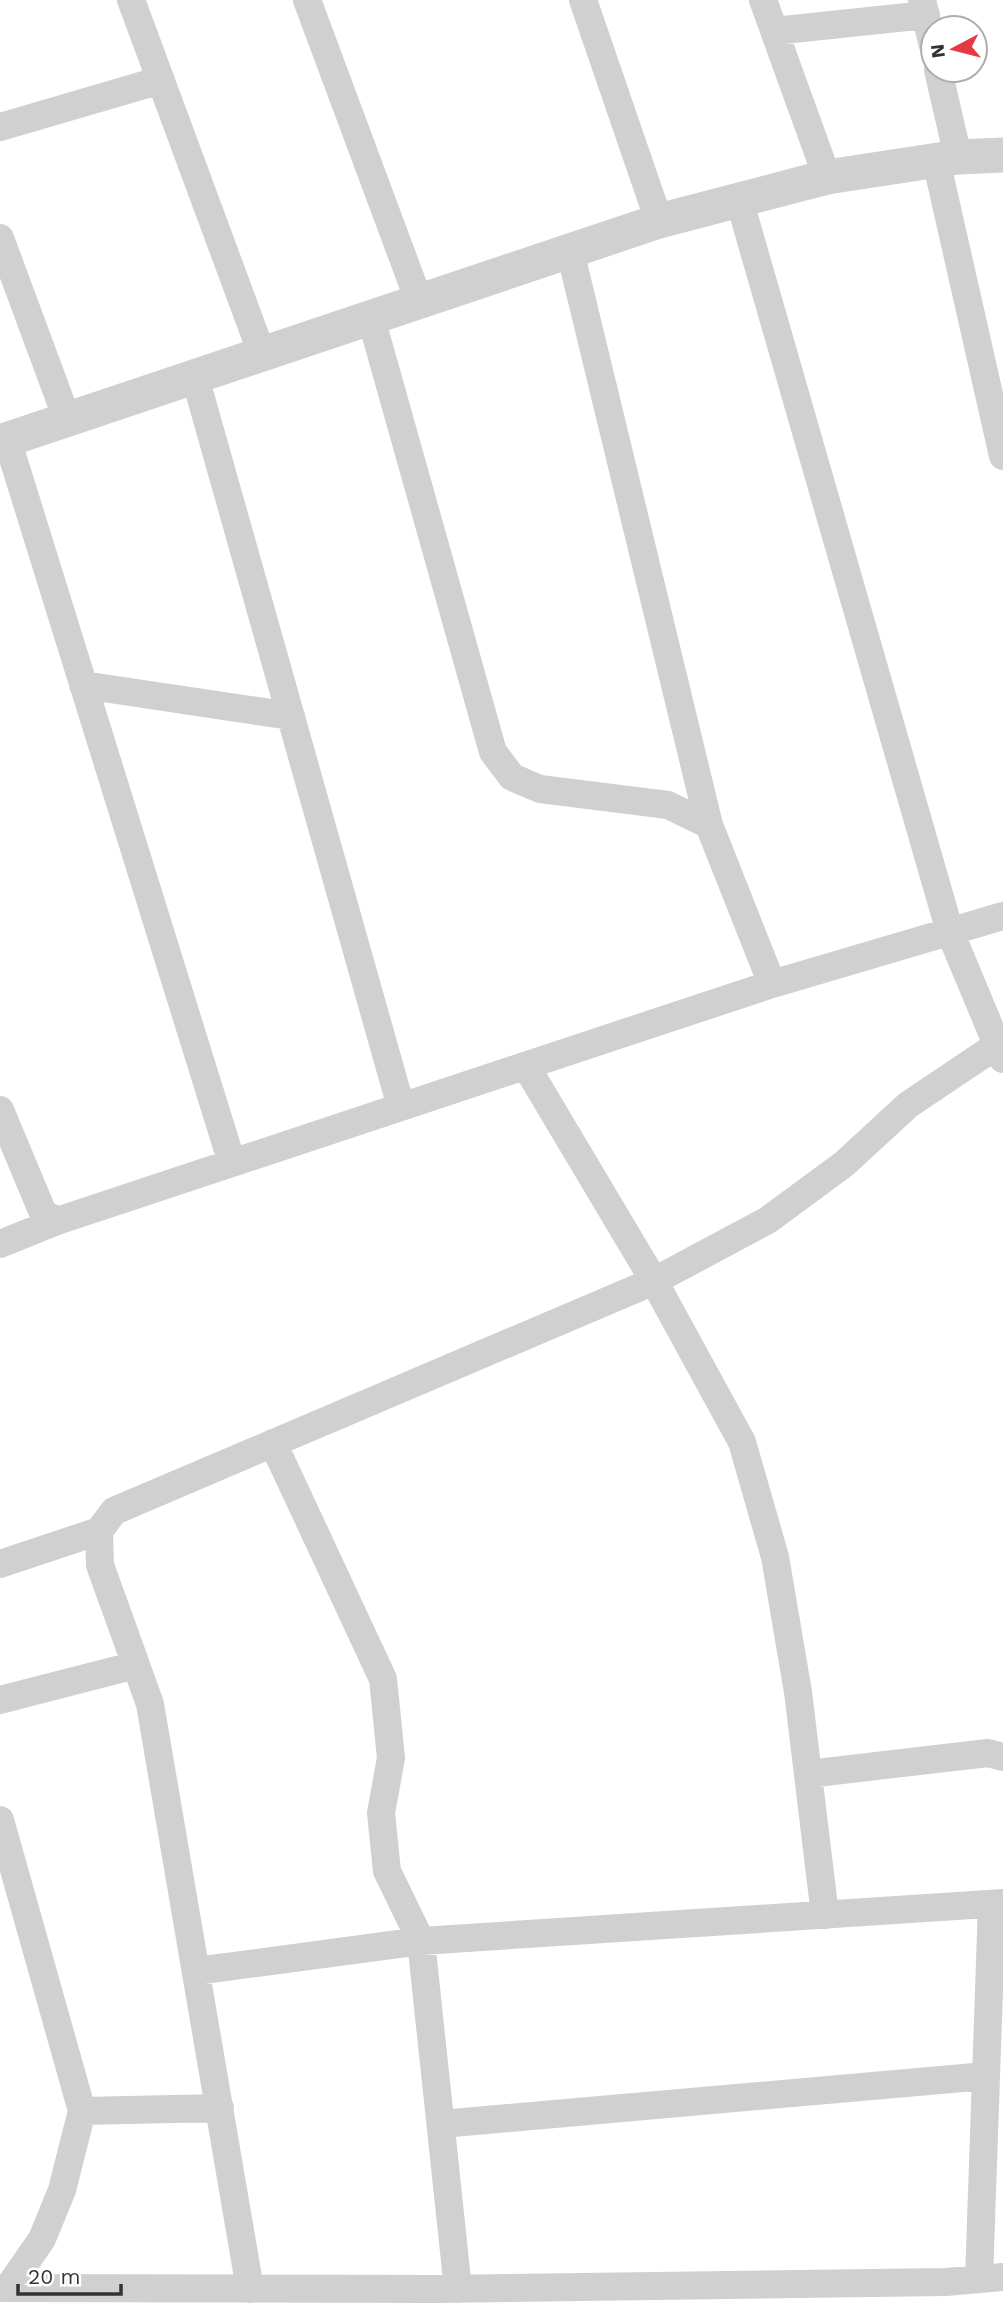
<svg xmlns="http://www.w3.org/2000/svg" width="1003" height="2312" viewBox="0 0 1003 2312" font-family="'Work Sans',sans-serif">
  <rect width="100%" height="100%" fill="#fff"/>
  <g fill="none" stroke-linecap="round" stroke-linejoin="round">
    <!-- minor -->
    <path stroke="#d0d0d0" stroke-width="28" d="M131,0L262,354
      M307,0L419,301
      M583,0L659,221
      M763,0L827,177
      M922,0L933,46
      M774,31L926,15
      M938,70L958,157
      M0,127L161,80
      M936,160L1003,456
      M739,199L950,932L1003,1059
      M0,238L67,419
      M570,251L709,825L772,984
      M371,318L493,752L512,777L540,789L668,805L709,825
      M195,377L401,1107
      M7,439L232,1163
      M83,685L291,716
      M526,1066L654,1281L742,1442L775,1557L798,1692L825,1915
      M0,1110L43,1213L57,1221L772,984L1003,916
      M0,1244L57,1221
      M273,1443L383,1679L391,1758L381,1813L387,1871L421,1941L458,2289
      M99,1531L100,1565L150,1704L250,2289
      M0,1564L99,1531L114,1511L654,1281L768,1220L844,1164L908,1105L1003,1041
      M0,1700L136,1665
      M808,1774L988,1753L1003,1757
      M0,1820L82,2111L62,2190L42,2239L8,2288
      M196,1971L421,1941L1003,1903
      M82,2111L220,2108
      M441,2124L986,2076
      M979,2279L992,1904
      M0,2288L438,2289L946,2282L1003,2277"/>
    <!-- tertiary -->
    <path stroke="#d0d0d0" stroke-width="35" d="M0,442L659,221L827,177L958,157L1003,155"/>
  </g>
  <!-- north arrow -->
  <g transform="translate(954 49) rotate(263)"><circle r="33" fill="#ffffff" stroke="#adadad" stroke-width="2"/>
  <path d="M0-5L12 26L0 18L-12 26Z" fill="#e63946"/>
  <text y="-10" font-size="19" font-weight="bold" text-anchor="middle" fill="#333333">N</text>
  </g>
  <!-- scale -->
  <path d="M18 2284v10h103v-10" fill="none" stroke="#333333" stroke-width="3.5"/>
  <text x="28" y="2284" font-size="21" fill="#333333" stroke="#ffffff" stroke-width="5" paint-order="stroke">20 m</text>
</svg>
